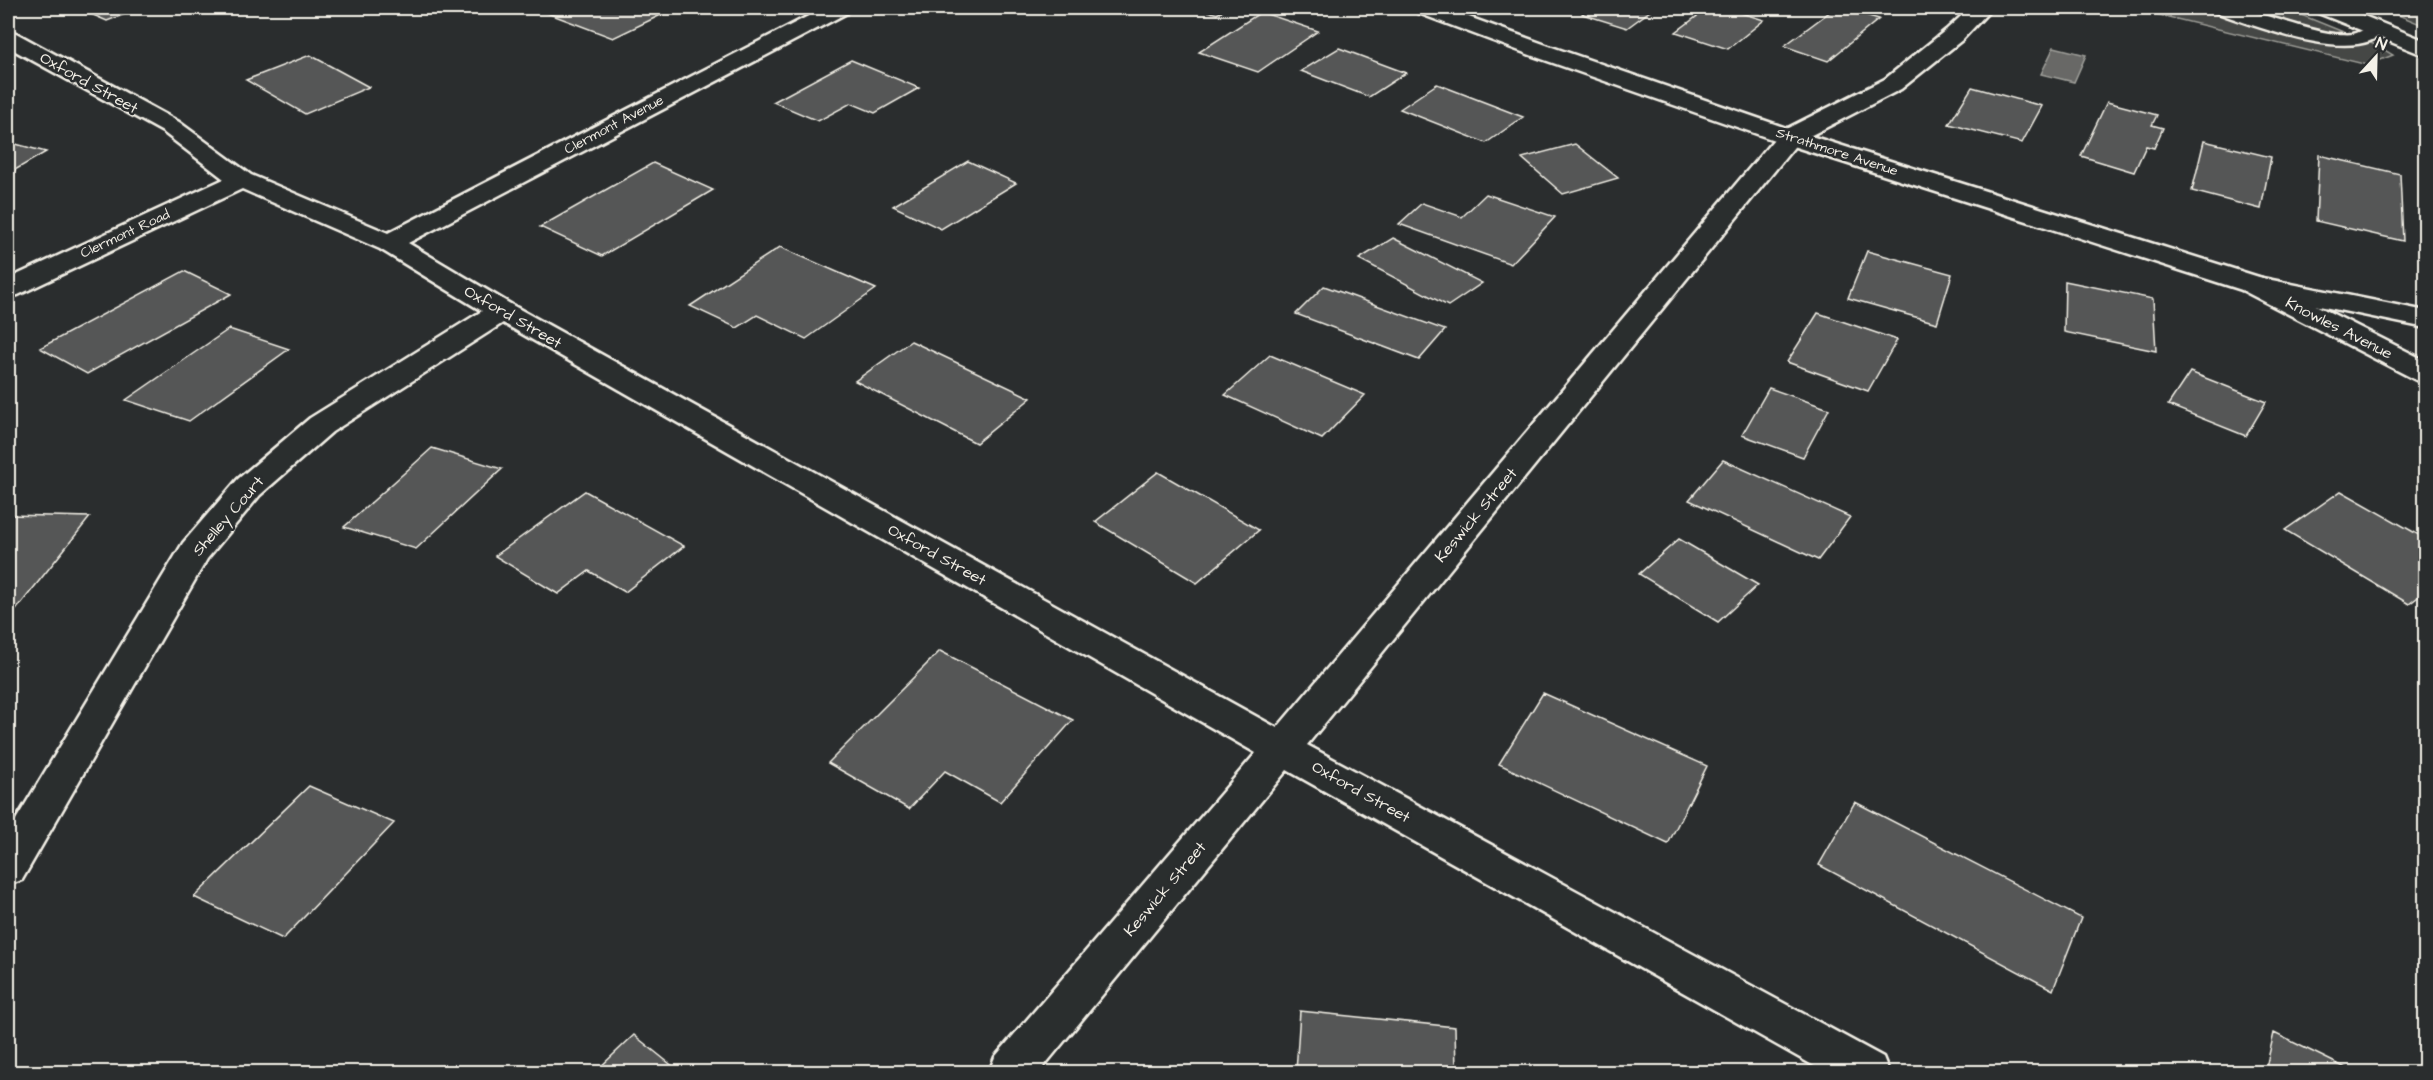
<svg xmlns="http://www.w3.org/2000/svg" width="2433" height="1080" viewBox="0 0 2433 1080" font-family="'Architects Daughter',sans-serif">
  <rect width="100%" height="100%" fill="#2a2d2e"/>
  <filter id="ink" filterUnits="userSpaceOnUse"><feTurbulence type="fractalNoise" baseFrequency=".0167" numOctaves="2"/><feDisplacementMap in="SourceGraphic" scale="12" xChannelSelector="R" yChannelSelector="G"/><feConvolveMatrix kernelMatrix="1 2 1 2 8 2 1 2 1" color-interpolation-filters="sRGB"/></filter>
  <g filter="url(#ink)">
    <!-- green -->
    <path fill="#444645" stroke="#9c9c96" stroke-width="1.5" d="M2131,8H2284L2378,46L2393,55L2368,65Z
      M2381,8H2425V26Z"/>
    <!-- water -->
    <path fill="#676866" stroke="#9f9f9a" stroke-width="1.5" d="M2054,47L2086,55L2074,82L2041,74Z"/>
    <!-- building -->
    <path fill="#555756" stroke="#f4f1e8" stroke-width="1.5" d="M77,8H141L107,21Z
      M534,8H651L665,13L613,38Z
      M1197,8H1228L1217,14Z
      M1590,8H1654L1627,28L1582,14Z
      M1708,8H1725L1764,20L1728,49L1676,32Z
      M1835,8H1842L1879,19L1828,61L1784,46Z
      M1261,12L1318,31L1258,72L1199,52Z
      M1339,48L1406,73L1369,97L1301,71Z
      M310,55L369,87L305,114L246,80Z
      M851,60L919,88L875,113L851,103L818,121L773,102Z
      M1437,84L1523,117L1486,143L1400,109Z
      M1972,87L2042,106L2022,143L1949,124Z
      M2107,102L2157,115L2152,125L2163,128L2154,148L2146,146L2134,172L2081,156Z
      M2204,141L2271,157L2261,209L2192,191Z
      M8,142L46,152L8,174Z
      M1575,144L1618,178L1563,194L1522,158Z
      M2319,155L2400,174L2403,241L2316,221Z
      M968,161L1016,183L941,229L893,206Z
      M653,163L713,190L602,256L540,227Z
      M1486,194L1555,217L1511,264L1399,224L1422,203L1462,217Z
      M1393,238L1482,283L1448,306L1359,259Z
      M780,247L876,289L806,339L757,315L737,328L690,306Z
      M1867,251L1952,274L1937,323L1848,298Z
      M184,271L231,294L87,374L40,348Z
      M2065,281L2153,299L2156,351L2064,332Z
      M1324,286L1445,330L1419,360L1296,314Z
      M1818,313L1897,340L1868,391L1787,362Z
      M229,329L289,349L189,421L126,400Z
      M911,341L1031,398L976,443L855,381Z
      M1270,355L1365,395L1322,439L1225,395Z
      M2190,372L2266,402L2246,436L2168,405Z
      M1769,388L1829,409L1803,457L1742,435Z
      M432,448L502,469L416,549L344,527Z
      M1723,460L1850,517L1818,560L1689,500Z
      M1158,472L1259,530L1197,583L1095,522Z
      M585,491L684,546L625,592L589,571L558,594L495,556Z
      M2341,491L2426,539V591L2409,604L2285,530Z
      M8,515L90,517L8,620Z
      M1679,539L1758,585L1718,622L1639,574Z
      M940,651L1073,720L1000,802L945,771L909,809L828,763Z
      M1543,693L1707,766L1668,844L1499,764Z
      M309,786L394,823L283,939L194,897Z
      M1855,802L2081,918L2053,990L1819,865Z
      M1300,1011L1455,1027L1456,1072H1296Z
      M2274,1033L2354,1072H2265Z
      M634,1035L680,1072H595Z"/>
    <g fill="none" stroke-linecap="round" stroke-linejoin="round">
      <defs>
        <path id="service" d="M2212,8C2248,4 2295,29 2335,34C2340,34 2348,35 2353,34C2365,31 2371,22 2383,25L2386,29C2359,68 2250,24 2215,12Z"/>
        <path id="minor" d="M824,8H850L847,13L408,243L512,305L1277,728L1780,132L1885,79L1946,30L1970,8H1992L1962,40L1901,89L1798,142L1307,745L1883,1057L1889,1072H1825L1287,770L1039,1072H989L995,1057L1256,753L503,323L332,432L260,495L207,559L22,880L8,885V833L183,543L238,479L310,418L482,311L380,249L242,189L18,295L8,297V279L224,179L163,132L8,47V32L16,33L179,122L251,175L388,233Z
          M2316,8H2344L2426,41V56L2318,13Z
          M2252,276L2426,311V328L2242,290L2238,284L2242,278Z"/>
        <path id="secondary" d="M1416,8H1444L1549,46L1798,132L2262,278L2426,361V382L2416,380L2242,290L1780,142L1533,56L1418,13Z"/>
      </defs>
      <!-- service casing -->
      <use href="#service" stroke="#f4f1e8" stroke-width="5"/>
      <!-- minor casing -->
      <use href="#minor" stroke="#f4f1e8" stroke-width="5"/>
      <!-- secondary casing -->
      <use href="#secondary" stroke="#f4f1e8" stroke-width="5"/>
      <!-- service -->
      <use href="#service" fill="#2a2d2e" fill-rule="evenodd"/>
      <!-- minor -->
      <use href="#minor" fill="#2a2d2e" fill-rule="evenodd"/>
      <!-- secondary -->
      <use href="#secondary" fill="#2a2d2e" fill-rule="evenodd"/>
    </g>
  </g>
  <g text-anchor="middle" dominant-baseline="central" stroke-width="5" stroke-linejoin="round" paint-order="stroke">
    <!-- far-street labels -->
    <g font-size="14" fill="#f4f1e8" stroke="#2a2d2e">
      <text transform="translate(614 125) rotate(-28)">Clermont Avenue</text>
      <text transform="translate(1837 152) rotate(18)">Strathmore Avenue</text>
      <text transform="translate(125 234) rotate(-25)">Clermont Road</text>
    </g>
    <!-- street labels -->
    <g font-size="16" fill="#f4f1e8" stroke="#2a2d2e">
      <text transform="translate(89 83) rotate(29)">Oxford Street</text>
      <text transform="translate(513 317) rotate(30)">Oxford Street</text>
      <text transform="translate(2339 328) rotate(27)">Knowles Avenue</text>
      <text transform="translate(1476 515) rotate(-50)">Keswick Street</text>
      <text transform="translate(228 516) rotate(-49)">Shelley Court</text>
      <text transform="translate(937 555) rotate(29)">Oxford Street</text>
      <text transform="translate(1361 792) rotate(29)">Oxford Street</text>
      <text transform="translate(1165 889) rotate(-50)">Keswick Street</text>
    </g>
  </g>
  <!-- margin -->
  <rect width="2433" height="1080" fill="none" stroke="#2a2d2e" stroke-width="30"/>
  <rect x="15" y="15" width="2403" height="1050" fill="none" stroke="#f4f1e8" stroke-width="2" filter="url(#ink)"/>
  <!-- north arrow -->
  <g transform="translate(2376 57) rotate(22)" stroke="#2a2d2e" stroke-width="4.5" paint-order="stroke">
  <path d="M0-4.5L10 22L0 15L-10 22Z" fill="#f4f1e8"/>
  <text y="-9" font-size="16" font-weight="bold" text-anchor="middle" fill="#f4f1e8">N</text>
  </g>
</svg>
